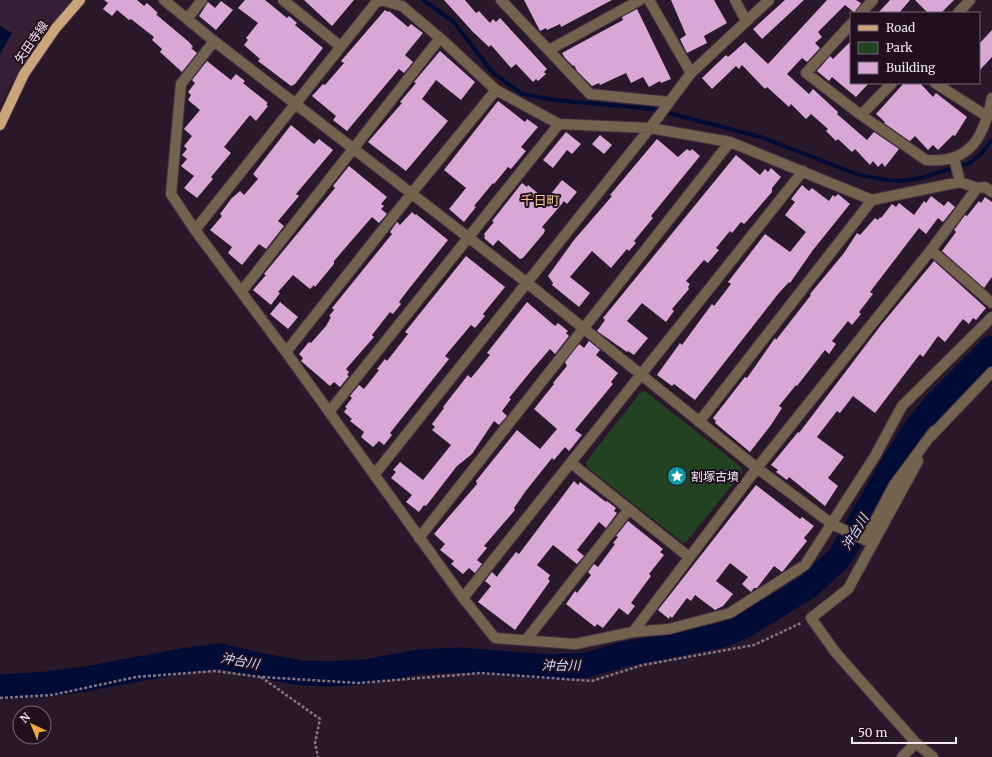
<svg xmlns="http://www.w3.org/2000/svg" width="992" height="757" viewBox="0 0 992 757" font-family="Merriweather,'Noto Sans JP',serif">
  <rect width="100%" height="100%" fill="#291829"/>
  <!-- built -->
  <path fill="#351f34" d="M0,0H74L42,37L10,86L0,106Z"/>
  <!-- green -->
  <path fill="#224221" d="M645,391L741,467L742,473L686,542H682L587,467L586,462L640,393Z"/>
  <!-- water -->
  <path fill="#000c35" d="M0,26L12,33L0,54Z"/>
  <g fill="none" stroke-linecap="round" stroke-linejoin="round">
    <!-- stream -->
    <path stroke="#000c35" stroke-width="4" d="M423,0L454,22L492,72L522,94L555,100L653,109L761,137L859,175L888,180L901,181L921,178L970,163L982,153L992,140"/>
    <!-- river -->
    <path stroke="#000c35" stroke-width="25" d="M0,687L47,684L85,679L182,661L220,656L258,665L301,673L330,674L363,672L419,662L459,660L552,667L587,665L621,655L722,635L744,626L809,586L839,558L894,463L917,427L936,404L992,348"/>
  </g>
  <!-- building -->
  <path fill="#d9a7d5" d="M104,0H137L144,6L147,3L158,13L156,14L158,16L189,42L193,47L191,48L197,53L182,72L160,52L162,49L152,40L154,37L131,19L129,20L117,10L112,16L103,9L108,3Z
    M245,0H265L287,18L289,16L297,23L295,25L323,48L295,84L291,86L258,61L260,59L244,45L248,40L246,38L258,23L238,8Z
    M304,0H354L332,26Z
    M444,0H465L476,13L479,11L490,23L493,19L496,22L500,18L547,69L544,72L546,74L538,81L536,79L533,82L516,64L511,68L491,45L489,47L473,32Z
    M524,0H612L561,27L560,24L547,30L546,28L540,31Z
    M671,0H714L727,23L704,36L707,43L687,53L680,39L686,35Z
    M785,0H804L762,39L753,29Z
    M827,0H856L861,3L855,13L845,5L818,32L822,37L815,43L820,48L807,62L802,58L787,74L809,94L813,89L838,112L837,114L867,140L874,132L899,149L885,167L882,163L878,167L873,161L870,165L855,149L852,152L838,139L836,141L826,131L828,129L811,114L806,119L791,104L789,107L767,87L765,89L742,65L739,69L736,66L712,89L702,78L726,55L728,57L745,42L768,64Z
    M890,0H910L899,13H878Z
    M915,0H954L941,13H928Z
    M221,1L233,10L216,30L199,16L208,2L215,8Z
    M637,9L671,79L661,83L660,81L649,87L643,77L631,83L626,73L600,85L599,83L592,86L577,71L574,65L573,66L565,58L562,53L623,20L622,17Z
    M385,10L388,12L389,11L408,27L411,24L423,33L405,55L413,62L404,73L399,69L347,131L333,120L336,116L312,96L323,84L325,85L344,63L341,61Z
    M992,30V57L979,71V44Z
    M851,41V83H869L856,97L832,77L829,81L817,71L830,56L833,59Z
    M440,51L475,82L461,100L436,80L422,99L448,121L406,171L368,142L402,103L400,102L416,83L414,82Z
    M207,61L231,80L236,74L245,81L243,83L268,103L266,104L268,106L256,121L250,115L224,147L231,153L211,177L213,179L197,198L184,188L194,176L181,166L187,159L182,155L187,149L184,146L192,136L184,129L200,110L188,100L191,95L188,92L195,83L192,80Z
    M904,83H920L933,97L936,93L967,117L955,136L953,135L938,150L933,145L928,150L915,136L910,141L908,140L884,123L885,122L876,114Z
    M498,101L525,122L527,119L538,127L521,147L526,151L511,169L508,167L494,184L493,183L474,206L476,207L464,222L449,209L466,188L444,170Z
    M291,125L314,144L319,139L333,150L296,194L299,196L278,221L284,226L266,249L259,244L242,265L228,253L232,247L210,230L222,216L220,214L231,199L240,191L244,195L258,179L253,174Z
    M566,132L581,144L572,154L567,150L553,168L543,160Z
    M600,135L612,145L604,154L592,144Z
    M657,139L678,157L687,149L690,151L692,149L700,156L651,216L653,218L634,241L636,243L629,251L627,249L611,268L592,251L570,277L590,293L579,307L552,285L553,283L548,276L574,240L612,196L610,195Z
    M736,155L760,175L765,169L768,172L771,168L781,177L772,188V192L747,221L744,224L741,222L732,233L730,231L716,248L719,250L708,263L704,260L686,281L690,284L688,287L689,289L672,309L674,311L666,322L642,303L627,321L648,338L634,355L628,351L627,352L597,331L605,320L603,318Z
    M349,166L387,197L381,204L384,206L381,209L387,214L379,223L372,217L334,261V264L315,287L314,285L310,289L293,275L278,292L280,293L271,305L253,290L266,275L264,274L335,188L333,186Z
    M562,180L577,192L567,204L564,201L561,205L542,227L545,230L544,233L523,258L520,259L498,240L493,246L484,238L485,236L484,234L494,222L492,221L522,183L527,187L528,185L546,200Z
    M802,185L809,191L812,188L829,201L833,195L835,197L838,194L850,204L813,250L790,283L789,282L778,294L695,400L674,384L672,386L657,375L680,343L682,345L712,304L714,306L731,284L728,282L765,234L790,252L806,232L785,215L795,202L791,199Z
    M931,196L944,206L948,201L955,207L943,222L938,218L926,234L919,228L870,292L873,294L859,312L861,314L852,325L848,321L832,341L836,344L829,354L825,350L797,386L796,385L779,406L782,408L771,425L750,452L715,423L716,421L713,418L745,377L747,378L775,338L776,340L811,295L810,294L844,253L857,233L860,235L875,218L878,220L880,217L881,218L892,204L896,207L899,203L914,215L924,201L926,203Z
    M985,197L992,202V277L984,288L942,251L956,232L954,230L965,215L967,216L979,201L981,203Z
    M412,212L415,215L416,214L448,240L408,290L399,302L401,304L393,314L390,312L372,335L374,337L346,369L349,372L347,375L349,376L340,387L334,382L330,386L301,361L303,358L299,354L309,342L311,343L326,326L331,317L329,316L334,310L332,308L392,234L390,232L397,222L400,225Z
    M466,256L505,287L483,314L485,316L475,328L471,325L445,356L449,359L390,433L392,435L384,445L379,441L373,447L361,437L364,432L350,421L352,419L344,412L347,408L345,407L352,398L350,396L359,385L364,389L379,370L377,369L385,359L387,361L408,334L405,332Z
    M934,261L986,308L976,320L973,318L969,324L963,319L945,342L938,336L923,357L920,354L875,413L853,396L840,413L837,411L817,437L844,457L828,478L838,486L825,506L789,477L787,480L776,472L778,470L771,465L798,432L799,433L881,325Z
    M280,302L298,317L288,329L270,314Z
    M527,302L555,326L558,323L568,331L566,333L569,336L555,354L550,349L531,371L509,398L511,399L502,411L507,416L499,425L494,421L472,454L457,466L426,506L424,505L419,512L406,502L412,495L391,478L396,472L393,470L400,462L423,480L451,445L432,430L435,427L432,424L444,408L443,407L468,375L471,378L490,355L487,353Z
    M589,341L600,350L596,355L618,373L611,382L613,384L575,430L582,435L569,451L565,447L554,460L552,458L525,492L514,508L515,510L484,546L487,548L477,560L482,564L475,573L469,568L463,574L451,564L454,561L440,550L445,544L434,534L477,484L476,481L517,430L540,449L557,429L534,409L554,384L553,383L567,366L565,362L579,344L584,348Z
    M574,481L578,485L580,482L606,502L607,501L616,508L614,511L617,513L606,528L599,522L577,550L584,556L577,564L553,545L537,565L550,575L548,579L550,581L515,630L478,602L491,586L485,581L492,572L497,577L498,575L516,552L519,554Z
    M756,485L800,519L802,517L814,526L804,538L807,541L783,571L782,572L774,566L757,588H754L751,592L742,584L748,577L730,563L716,581L733,594L723,606L715,610L695,595L691,601L687,598L672,618L670,616L669,619L658,610Z
    M628,521L663,549L660,552L664,555L649,574L651,576L631,603L635,606L628,615L619,608L603,628L597,624L595,627L566,604L575,591L577,593L591,575L588,572L594,564L598,567L615,544L613,543L618,537L616,536Z"/>
  <g fill="none" stroke-linecap="round" stroke-linejoin="round">
    <defs>
      <path id="minor" d="M164,0L214,41L526,282L757,468L832,524L865,540L894,485L934,431
        M283,0L340,46
        M380,0L402,6L440,38L496,90L559,124L650,128L730,142L872,200L960,182L977,188L985,187L992,192
        M501,0L590,94L669,102
        M649,0L691,73
        M735,0L746,21
        M861,13L873,0
        M958,13L970,0
        M187,19L202,0
        M851,24L806,73L861,115L926,160C971,164 984,136 992,98
        M214,41L181,84L171,194L195,230L286,352L463,598L495,638L575,644L633,632L669,629L730,613L805,565L875,456L902,406L992,317
        M549,50L640,0
        M935,83L988,117
        M861,115L892,83
        M954,158L960,182
        M195,230L378,0
        M931,250L992,303
        M241,292L440,38
        M286,352L411,194L496,90
        M329,412L559,124
        M699,422L872,200
        M931,436L992,372
        M918,461L848,589L811,618L836,653L916,743L933,757
        M571,463L689,557
        M374,475L650,128L691,73L769,0
        M419,538L730,142
        M463,598L803,171
        M633,632L757,468L931,250L977,188
        M526,640L629,509
        M902,757L916,743"/>
      <path id="major" d="M0,125L24,74L55,29L80,0"/>
    </defs>
    <!-- minor casing -->
    <use href="#minor" stroke="#453545" stroke-width="12"/>
    <!-- major casing -->
    <use href="#major" stroke="#453545" stroke-width="12"/>
    <!-- path -->
    <path stroke="#847584" stroke-width="2.5" stroke-dasharray="3 2" stroke-linecap="butt" d="M261,677L320,719L315,743L318,757
      M0,698L52,695L136,677L215,671L261,677L359,683L481,673L592,681L643,665L754,645L801,623"/>
    <!-- minor -->
    <use href="#minor" stroke="#73624d" stroke-width="10"/>
    <!-- major -->
    <use href="#major" stroke="#caa57a" stroke-width="10"/>
  </g>
  <!-- icons -->
  <defs>
    <symbol id="sight-disc" viewBox="-11 -11 22 22"><circle r="9.5" fill="#0f9aa8" stroke="#200f1f"/><path d="M0-6L1.8-2.2L6-1.7L2.9 1.2L3.7 5.4L0 3.3L-3.7 5.4L-2.9 1.2L-6-1.7L-1.8-2.2Z" fill="#fff"/></symbol>
  </defs>
  <g fill-rule="evenodd">
    <use href="#sight-disc" x="666" y="465" width="22" height="22"/>
  </g>
  <g text-anchor="middle" dominant-baseline="central" stroke-width="4" stroke-linejoin="round" paint-order="stroke">
    <!-- street labels -->
    <g font-size="12" fill="#f3e7f2" stroke="#200f1f">
      <text transform="translate(31 42) rotate(-55)">矢田寺線</text>
    </g>
    <!-- poi labels -->
    <g font-size="12" fill="#f3e7f2" stroke="#200f1f" text-anchor="start">
      <text x="691" y="476">割塚古墳</text>
    </g>
    <!-- neighbourhood labels -->
    <g font-size="13" fill="#f8cc87" stroke="#200f1f">
      <text x="540" y="200">千日町</text>
    </g>
    <!-- water labels -->
    <g font-size="13" font-style="italic" fill="#cadefc" stroke="#200f1f">
      <text transform="translate(855 532) rotate(-59)">沖台川</text>
      <text transform="translate(240 661) rotate(10)">沖台川</text>
      <text x="561" y="665">沖台川</text>
    </g>
  </g>
  <!-- legend -->
  <rect x="850" y="12" width="130" height="72" fill="#200f1f" stroke="#746573"/>
  <rect x="858" y="25" width="20" height="6" fill="#caa57a" stroke="#746573"/>
  <text x="886" y="32" font-size="12" fill="#f3e7f2">Road</text>
  <rect x="858" y="42" width="20" height="12" fill="#224221" stroke="#746573"/>
  <text x="886" y="52" font-size="12" fill="#f3e7f2">Park</text>
  <rect x="858" y="62" width="20" height="12" fill="#d9a7d5" stroke="#746573"/>
  <text x="886" y="72" font-size="12" fill="#f3e7f2">Building</text>
  <!-- north arrow -->
  <g transform="translate(32 725) rotate(316)"><circle r="19" fill="#200f1f" stroke="#746573"/>
  <path d="M0-3L7 15L0 10L-7 15Z" fill="#e9aa38"/>
  <text y="-6" font-size="11" font-weight="bold" text-anchor="middle" fill="#f3e7f2">N</text>
  </g>
  <!-- scale -->
  <path d="M852 737v6h104v-6" fill="none" stroke="#f3e7f2" stroke-width="2"/>
  <text x="858" y="737" font-size="12" fill="#f3e7f2" stroke="#200f1f" stroke-width="3" paint-order="stroke">50 m</text>
</svg>
